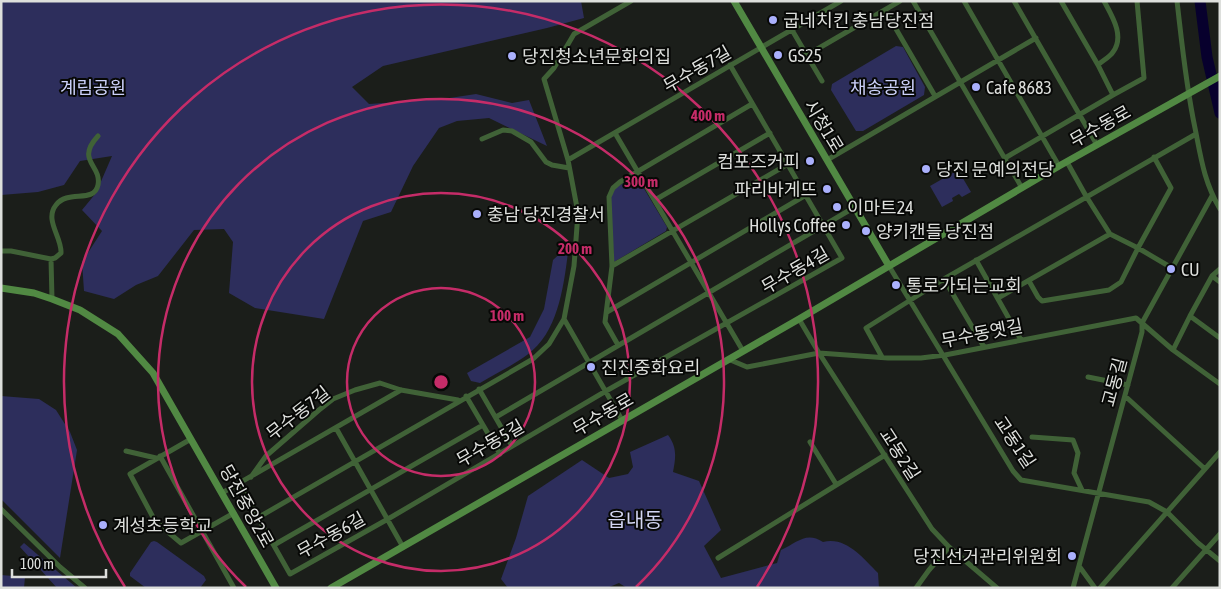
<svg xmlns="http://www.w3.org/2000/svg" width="1221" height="589" viewBox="0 0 1221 589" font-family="'Asap Condensed','Noto Sans KR',sans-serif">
  <rect width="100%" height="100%" fill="#1b1e1a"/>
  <!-- green -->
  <path fill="#2d2e5c" d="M1,1H581L584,18L547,28L383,66L352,87L369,104L443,99L476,94L512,103L529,100L547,146L489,118L457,121L439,128L413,166L391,212L363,221L324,319L255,308L229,293L233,242L224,229L194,230L158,276L136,285L114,299L84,291L82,262L102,231L82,210L96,193L112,156L80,161L64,185L38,192L1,195Z
    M896,46L903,47L925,87L924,95L863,131H856L831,90L832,84Z
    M958,170L971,192L962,197L959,194L952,198L953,201L942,207L930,186Z
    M634,176L637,177L667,227L666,231L614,262L610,197L614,189Z
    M569,245C564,282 560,331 527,355C512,366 495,374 480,383L471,381L467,373L530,337L544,309L553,260Z
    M1,396L39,399L56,410L70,432L77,450L60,558L1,499Z
    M668,435C677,447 676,457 673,472L699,481L721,530L704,546L721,578L777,563L781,550C797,543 806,531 823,542C846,536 863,558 878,573L879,588H627L619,583L607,588H508L501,579L516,538L528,496L582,460L609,478L628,474L633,467L630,452Z
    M154,541L157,542L204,576L206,580L200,588H146L130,576V573L151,542Z
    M24,543L77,588H57L20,547Z
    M1,575L25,577L24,588L1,587Z"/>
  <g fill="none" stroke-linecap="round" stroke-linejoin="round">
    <!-- river -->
    <path stroke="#07002d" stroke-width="11" d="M1200,1L1207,57L1220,113"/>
    <!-- street -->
    <path stroke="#406237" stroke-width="5" d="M913,1L1022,188
      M964,1L1059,166
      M1014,1L1097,145
      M1061,1L1098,65
      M1104,1C1112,16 1125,36 1113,52C1110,57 1102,61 1098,65L1113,95L1144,78L1137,1
      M1177,1C1182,44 1186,86 1195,128C1201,158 1204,182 1220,209
      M885,10L935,96
      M792,30L822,81
      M807,55L900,1
      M615,133L743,351
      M482,139L503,130L512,131L531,142L546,162L552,165L569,168
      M1005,158L1113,95
      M568,160L841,1
      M827,160L1036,38
      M1067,162L1086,196L1110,234L1138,248L1171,188L1154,157
      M655,200L770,133
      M1,251H11L51,259L52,299
      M51,259L55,258L61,253C62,237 44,220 56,205C68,189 94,204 98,185C102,165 75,161 98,136
      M976,260L1021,340
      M612,266L788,164
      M889,266L1013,471L1021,480L1149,502L1167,512L1198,543L1220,561
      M1212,276L1220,269
      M944,279L984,347
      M1029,281L1038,297L1042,301L1109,290L1121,282L1138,248L1172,268
      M998,298L1110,234
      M607,312L806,195
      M1190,316L1212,276L1220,282
      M564,319L622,420
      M799,319L819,353L932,529L949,547L997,588
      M618,345L605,322L612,266L609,197L613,188L620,182L752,104
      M1173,350L1190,316L1220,338
      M882,357L866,328L944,279L1196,134
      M728,359L747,367L819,353L888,358H921L945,355L1136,318L1173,350L1220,384
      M1088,377L1128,385
      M479,389L512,446
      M466,396L500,454
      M1125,396L1205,469
      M496,417L855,207
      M336,428L403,547
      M1032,437L1073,440L1078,453L1074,473L1082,490
      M191,439L130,474L155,521L181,543L234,513
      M810,442L836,484
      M126,451L156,458
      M160,456L234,588
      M251,477L266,456L319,410L333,399L355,390L380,383L401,390L458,400
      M239,484L290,574L388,519L606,391L842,258L730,65
      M222,493L401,390
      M1,509L60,567L85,588
      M259,517L533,359L549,344L564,319L574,266L578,213L568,160L544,79L554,68L574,34L631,1
      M274,545L483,425
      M718,558L885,455
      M1079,566L1095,588
      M916,588L929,570L949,547
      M1073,588L1142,332V323L1212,196
      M1100,588L1220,452
      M1172,588L1220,534"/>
    <!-- secondary -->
    <path stroke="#518943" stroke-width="7" d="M734,1L889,266
      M1,288L34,293L52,299L80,310L118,334L153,373L276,588
      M331,588L799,319L1059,166L1220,76"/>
  </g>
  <!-- distance rings -->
  <g fill="none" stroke="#c52c68" stroke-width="2.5">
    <circle cx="441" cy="382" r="94"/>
    <circle cx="441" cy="382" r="189"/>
    <path d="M246 587A283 283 0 1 1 636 587"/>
    <path d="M125 587A377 377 0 1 1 757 587"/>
  </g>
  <!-- markers -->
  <g fill="#aab0fc" stroke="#070806" stroke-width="2">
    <circle cx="773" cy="20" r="5"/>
    <circle cx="778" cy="55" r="5"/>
    <circle cx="512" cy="56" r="5"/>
    <circle cx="976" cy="87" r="5"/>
    <circle cx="810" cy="161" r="5"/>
    <circle cx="926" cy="169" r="5"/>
    <circle cx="827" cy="189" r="5"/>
    <circle cx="837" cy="207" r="5"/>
    <circle cx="477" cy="214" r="5"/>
    <circle cx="846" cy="225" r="5"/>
    <circle cx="866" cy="231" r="5"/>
    <circle cx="1171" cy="269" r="5"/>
    <circle cx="896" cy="285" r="5"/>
    <circle cx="591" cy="367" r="5"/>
    <circle cx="103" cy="525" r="5"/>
    <circle cx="1072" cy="556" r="5"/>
  </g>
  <g text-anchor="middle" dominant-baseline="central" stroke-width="4" stroke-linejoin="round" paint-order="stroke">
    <!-- poi labels -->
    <g font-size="18" fill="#dddfdc" stroke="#070806" text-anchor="start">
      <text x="783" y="20">굽네치킨 충남당진점</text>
      <text x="788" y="55">GS25</text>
      <text x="522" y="56">당진청소년문화의집</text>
      <text x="986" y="87">Cafe 8683</text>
      <text x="800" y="161" text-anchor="end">컴포즈커피</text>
      <text x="936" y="169">당진 문예의전당</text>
      <text x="817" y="189" text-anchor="end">파리바게뜨</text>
      <text x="847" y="207">이마트24</text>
      <text x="487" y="214">충남 당진경찰서</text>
      <text x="836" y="225" text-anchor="end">Hollys Coffee</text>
      <text x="876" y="231">양키캔들 당진점</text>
      <text x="1181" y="269">CU</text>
      <text x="906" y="285">통로가되는교회</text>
      <text x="601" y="367">진진중화요리</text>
      <text x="113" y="525">계성초등학교</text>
      <text x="1062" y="556" text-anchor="end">당진선거관리위원회</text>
    </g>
    <!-- street labels -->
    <g font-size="18" fill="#dddfdc" stroke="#070806">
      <text transform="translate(697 69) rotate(-30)">무수동7길</text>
      <text transform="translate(824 126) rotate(59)">시청1로</text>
      <text transform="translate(1100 126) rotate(-29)">무수동로</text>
      <text transform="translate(795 270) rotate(-30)">무수동4길</text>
      <text transform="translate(982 333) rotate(-11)">무수동옛길</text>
      <text transform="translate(1114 382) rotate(-75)">교동길</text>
      <text transform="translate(298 413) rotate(-38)">무수동7길</text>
      <text transform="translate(603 414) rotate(-30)">무수동로</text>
      <text transform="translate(1015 442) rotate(56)">교동1길</text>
      <text transform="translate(490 443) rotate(-30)">무수동5길</text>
      <text transform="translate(900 454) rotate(57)">교동2길</text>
      <text transform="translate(247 506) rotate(61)">당진중앙2로</text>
      <text transform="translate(331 535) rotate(-29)">무수동6길</text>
    </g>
    <!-- park labels -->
    <g font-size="18" fill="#cbd0f9" stroke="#070806">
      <text x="93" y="87">계림공원</text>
      <text x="883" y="87">채송공원</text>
    </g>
    <!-- quarter labels -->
    <g font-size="20" fill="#d3d6f3" stroke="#070806">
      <text x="635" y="519">읍내동</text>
    </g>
  </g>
  <circle cx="441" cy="382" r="8" fill="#c52c68" stroke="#070806" stroke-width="2.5"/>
  <g font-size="15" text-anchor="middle" font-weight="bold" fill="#c52c68" stroke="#070806" stroke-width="4" stroke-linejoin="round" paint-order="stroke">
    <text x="708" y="121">400 m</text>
    <text x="641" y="187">300 m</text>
    <text x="575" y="254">200 m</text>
    <text x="507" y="321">100 m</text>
  </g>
  <!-- border -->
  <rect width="1221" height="589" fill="none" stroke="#dddfdc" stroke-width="5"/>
  <!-- scale -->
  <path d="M12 569v8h94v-8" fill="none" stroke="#dddfdc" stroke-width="2.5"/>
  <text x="20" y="569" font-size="15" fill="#dddfdc" stroke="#070806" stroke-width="4" paint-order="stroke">100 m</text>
</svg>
